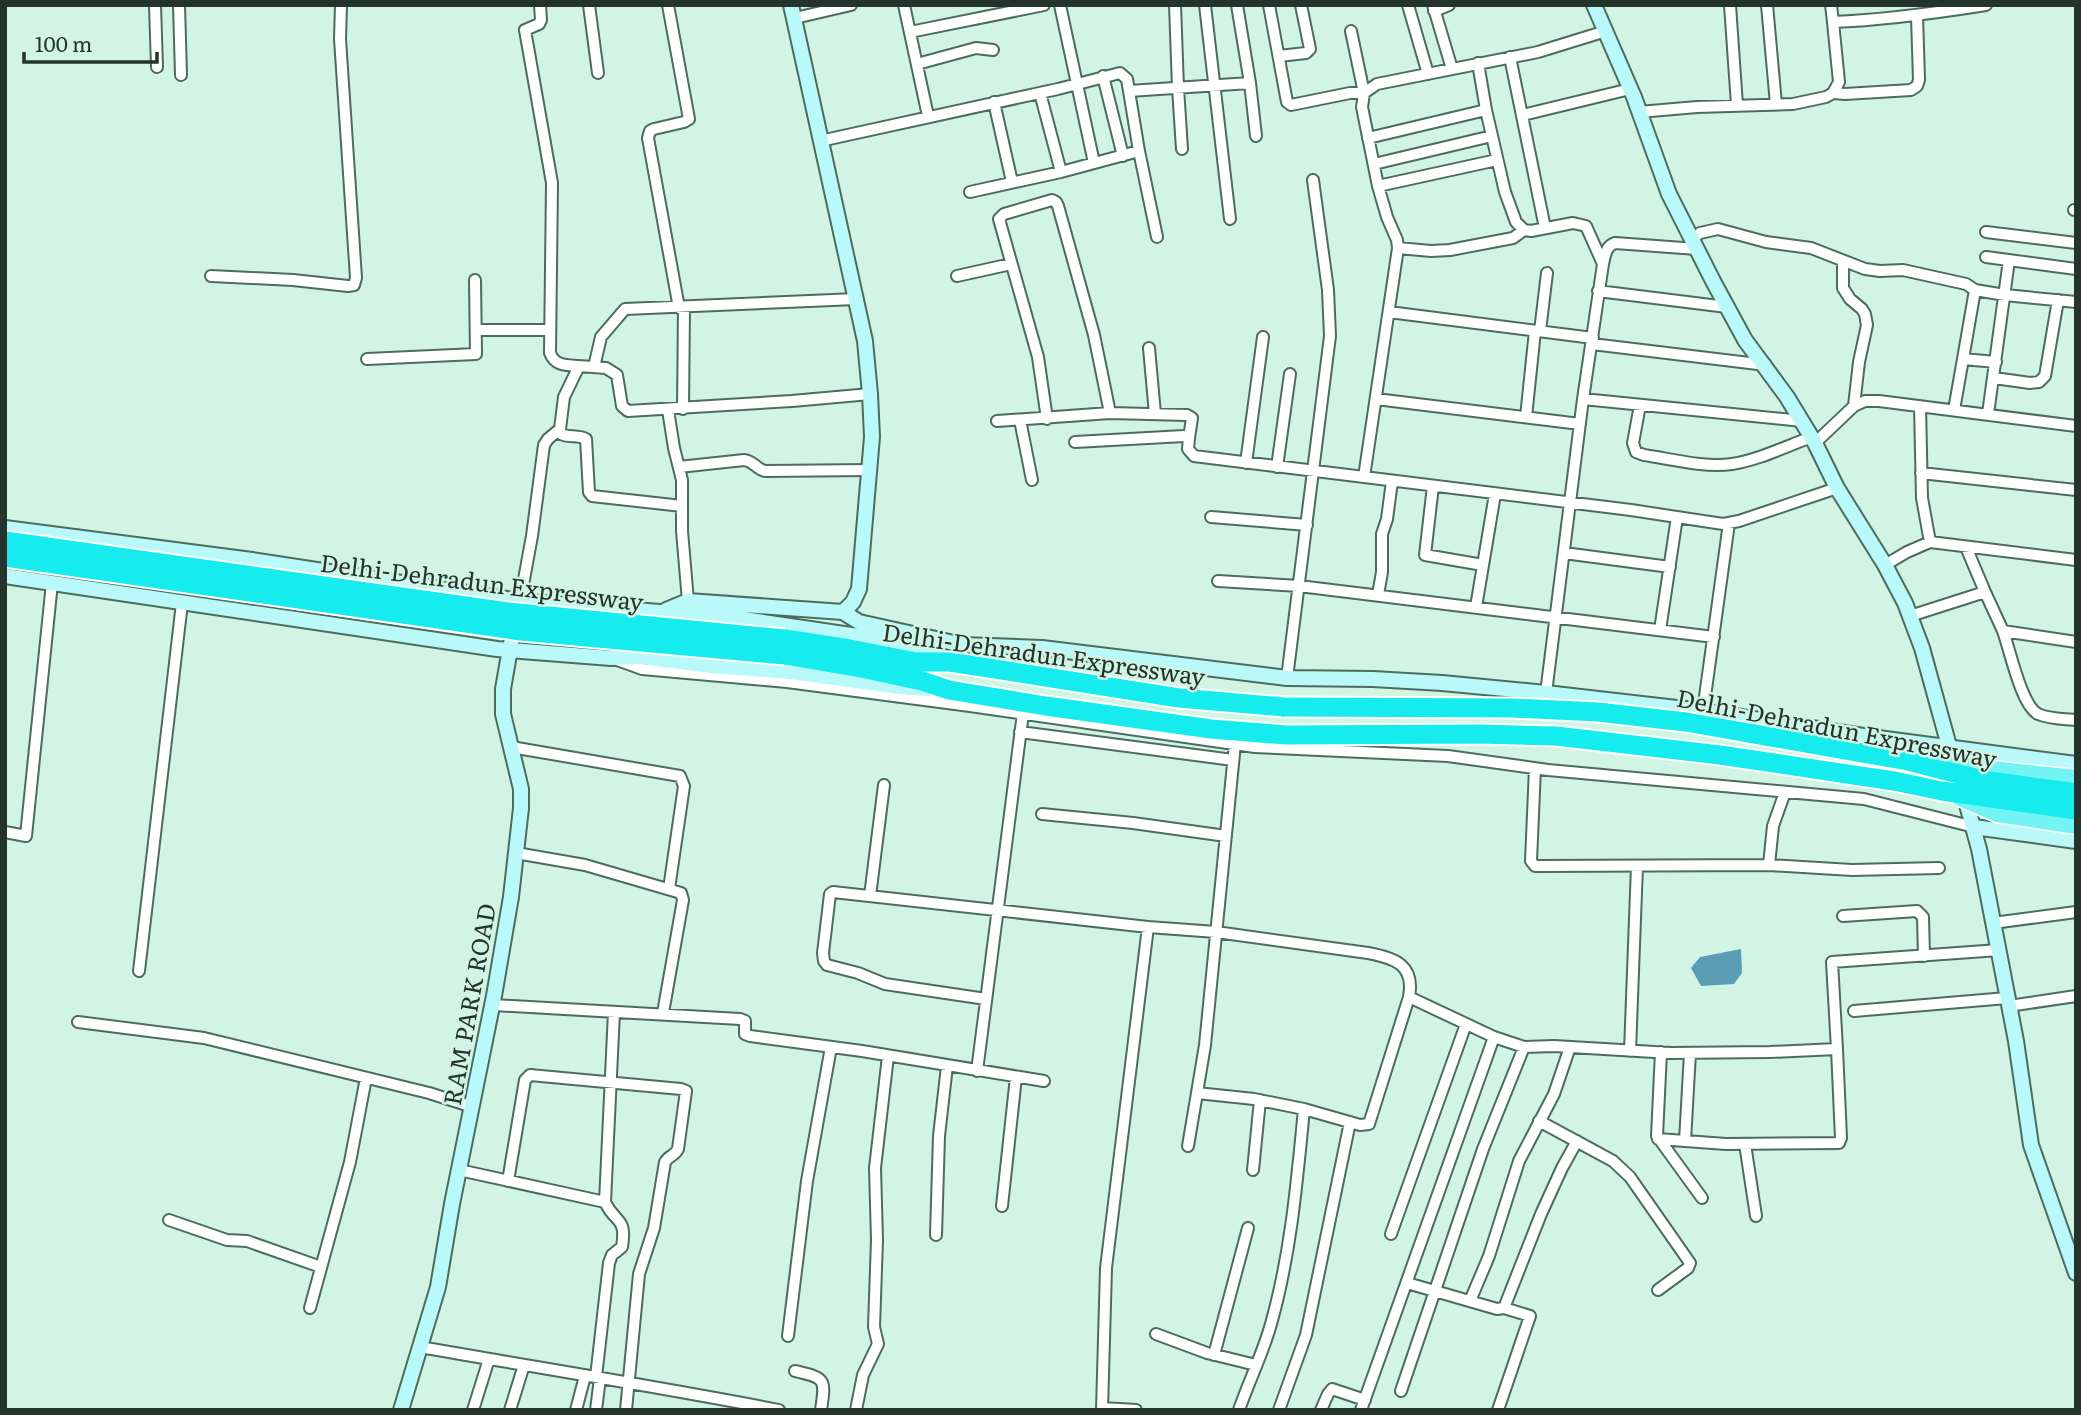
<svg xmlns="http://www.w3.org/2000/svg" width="2081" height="1415" viewBox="0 0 2081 1415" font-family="Literata,serif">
  <rect width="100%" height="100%" fill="#d1f4e5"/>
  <!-- water -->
  <path fill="#5a9db5" d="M1741,949L1742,973L1734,984L1701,986L1691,968L1700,957Z"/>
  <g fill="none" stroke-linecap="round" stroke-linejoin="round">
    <defs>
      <path id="street" d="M155,5L157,67
        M179,5L181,75
        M589,5L598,73
        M668,5L689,119L684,122L654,129L650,131L648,138L679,308
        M904,5L928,116
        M1060,5L1094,163
        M1175,5L1178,88L1182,149
        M1205,5L1230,219
        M1269,5L1287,102L1291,105L1350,93H1364L1351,31
        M1408,5L1428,74
        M1433,5L1452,69
        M1730,5L1737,105
        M1767,5L1776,104
        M1831,5L1833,22C1885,20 1935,13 1986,5
        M1434,11L1449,5
        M795,18L851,5
        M910,32L1044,5
        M1279,56L1306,53L1310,49L1301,5
        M1510,57L1545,228
        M1478,63L1486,110L1505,192L1516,222L1524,230L1531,231L1573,223L1586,226L1603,264
        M917,64L976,48L993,50
        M1103,76L1123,156
        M1250,83L1256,136
        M1129,91L1250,83L1237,5
        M1040,93L1061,172
        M1833,93L1845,94L1911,90L1917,86L1919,80L1917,16
        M994,102L1012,182
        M1639,112L1697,107L1793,104L1826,97L1833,93L1839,82L1833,22
        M1523,115L1630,89
        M1368,138L1486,110
        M820,141L1058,89L1120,73L1127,79L1139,151L1157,237
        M1374,164L1492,136
        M1378,186L1497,160
        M970,192L1061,172L1139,151
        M2074,210H2076
        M1986,232L2076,243
        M1692,239L1700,233L1718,229L1766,242L1811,248L1865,269L1880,271L1903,270L1966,284L1975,290L2005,295L2076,302
        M1398,248L1431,251L1450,250L1513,238L1524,230
        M1986,257L2076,269
        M1843,262V288L1850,299L1862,309L1865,314L1867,325L1859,362L1854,406
        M211,276L293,280L348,286L354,285L356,278L340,39L341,5
        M957,276L1011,264
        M1598,291L1727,307
        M1389,312L1593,338
        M476,330H550
        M1540,331L1547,273
        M1592,344L1766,365
        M1149,348L1155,414
        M367,359L476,354L475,280
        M1963,359L1975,290
        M579,366L606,368L617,375L622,406L628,411L792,401L870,394
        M594,367L601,337L625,309L856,299
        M1994,378L2030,383L2039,382L2045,376L2058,300
        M1376,399L1580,424
        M1583,399L1802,421
        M1640,405L1633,443L1636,452L1644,455C1672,459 1704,468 1732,464C1759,460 1786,446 1812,437
        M1920,406L1922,498L1930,542
        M683,409L684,308
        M668,410L674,448L682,480V531L688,601
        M1954,410L1963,359L1996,362
        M1988,414L2009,260
        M1526,417L1535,331
        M1047,419L1038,357L999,219L1004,214L1052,200L1056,202L1058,206L1094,335L1110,413
        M1020,420L1032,480
        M997,421L1110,413L1187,415L1192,418L1189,438
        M558,432C566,439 577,434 586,439L589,492L592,496L682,506
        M1075,442L1184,436L1189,438L1188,449L1194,456L1631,510L1723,524L1739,521L1837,488
        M1815,443L1854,406L1865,401H1879L2076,426
        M1246,463L1263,337
        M679,467L744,460C754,461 756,469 765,471L869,470
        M1277,467L1290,374
        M1921,473L2076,490
        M1364,477L1398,248L1397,240L1387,217L1378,186L1362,107L1364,93L1377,84L1538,52L1606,31
        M1433,486L1425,555L1483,565
        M1211,517L1307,525
        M1966,547L1985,592
        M1564,553L1670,567
        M1885,565L1907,552L1930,542L2076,560
        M1218,581L1299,586L1714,637
        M1378,595L1382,572V534L1387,519L1392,481
        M520,601L532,536L544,445L548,439L560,429L564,397L579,366C566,365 555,366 550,353L552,183L525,30L539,24L541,20L540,5
        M1476,607L1495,494
        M1910,616L1985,592C1991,605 1997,618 2003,631C2010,650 2021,705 2038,714C2049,719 2064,719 2076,720
        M1660,630L1677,517
        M2003,631L2076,642
        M617,660L642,669L787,682L970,706L1255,747L1448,756L1548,770L1864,799L1974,827
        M1287,678L1330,336L1328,290L1313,180
        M1546,693L1583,399L1603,264C1605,255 1606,246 1615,243L1697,249
        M1703,711L1729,523
        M1020,732L1233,760
        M1235,744L1205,1045L1197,1093L1254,1099L1304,1109C1297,1181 1291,1253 1271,1324C1263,1353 1249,1381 1239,1410
        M511,747L680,776L684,786L669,889
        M1535,768L1531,861L1535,866H1539L1769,865L1773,826L1785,792
        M1042,814L1133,823L1226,836
        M5,832L26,836L52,583
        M516,853L585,865L681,893L683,900L663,1013
        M1769,865L1852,870L1939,868
        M870,896L884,785
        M1843,916L1917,911L1923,917L1924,956
        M1993,923L2076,912
        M139,971L182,603
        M1409,997L1494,1037
        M986,999L885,984L858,973L827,965L824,961L823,953L830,894L833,892L1148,927L1216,932L1368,953C1395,958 1415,965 1409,997L1369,1124L1360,1125L1304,1109
        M493,1005L740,1019L745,1021V1034L750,1036L862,1051L1044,1081
        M2009,1006L2076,996
        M1854,1011L2007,998
        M78,1022L204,1038L429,1093L473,1107
        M1630,1051L1637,866
        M1661,1052L1657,1136L1702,1198
        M977,1071L1023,713
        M1539,1121L1613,1161L1630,1177L1690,1263L1688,1268L1658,1290
        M1658,1139L1726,1144L1839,1143L1841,1138L1837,1049
        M1685,1141L1690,1053
        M1745,1144L1756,1216
        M1188,1146L1197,1093
        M459,1170L605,1202
        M1253,1170L1260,1100
        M508,1181L525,1080L530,1075L681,1089L686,1091L678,1149C675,1156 669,1155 665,1162L654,1228L639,1274L626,1410
        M1002,1206L1016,1077
        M169,1220L227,1240L247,1241L321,1267
        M1391,1234L1466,1024
        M936,1235L939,1136L947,1066
        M1407,1283L1497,1309L1504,1308L1541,1214L1562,1168L1577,1141
        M1470,1301L1489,1256L1519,1161L1554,1094L1570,1047
        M310,1308L350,1162L366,1078
        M1156,1334L1207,1353L1256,1365
        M788,1336L807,1181L831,1047
        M420,1347C540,1368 660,1387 779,1410
        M1214,1355L1248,1228
        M795,1371C825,1378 826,1378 821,1410
        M596,1377L609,1263L612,1255L622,1247C627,1216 615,1224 605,1202L614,1012
        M1401,1391L1483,1149L1524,1047
        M1102,1408L1136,1410
        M473,1410L489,1359
        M510,1410L524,1365
        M576,1410L585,1376
        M596,1410L600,1378
        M856,1410L863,1375L878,1344L874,1327L877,1240L875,1168L888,1056
        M1102,1410L1106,1268L1148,927
        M1279,1410L1306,1335L1350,1122
        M1321,1410L1328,1394L1332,1389L1365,1400
        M1361,1410L1494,1037L1524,1047L1554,1046L1671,1053L1770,1052L1837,1049L1832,962L1999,950
        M1498,1410L1530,1316L1504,1308"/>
      <path id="secondary" d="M1594,5L1634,97L1669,194L1713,281L1745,340L1787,397L1815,443L1837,488L1885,565L1905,603L1922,648L1957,775
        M5,528L252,560L520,601L736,618L878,639L938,658
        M5,576L497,649L611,658L642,657L711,666L791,672L900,687L927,689
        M666,610L688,601L843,612L853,602L859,589L872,437L870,394L865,341L791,5
        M843,612L859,622L963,645L1042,648L1287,678L1373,679L1442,683L1546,693L1703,711L1863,736L2076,764
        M1964,794L1979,849L2016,1041L2031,1145L2076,1273
        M1974,827L2076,841
        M401,1410L438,1287L452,1204L494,996L511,897L521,808V789L503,714V689L511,643"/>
      <path id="highway" d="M785,639L850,649L916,662H950L1179,698L1284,707
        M785,655L861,668L922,681L949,690L1046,706L1211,729L1286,735L1480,734L1556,736L1720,755L1894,781L1942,791"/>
    </defs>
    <!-- street casing -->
    <use href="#street" stroke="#4c6c5f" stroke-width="14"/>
    <!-- secondary casing -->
    <use href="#secondary" stroke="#4c6c5f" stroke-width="18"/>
    <!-- highway casing -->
    <use href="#highway" stroke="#fff" stroke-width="23"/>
    <!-- street -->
    <use href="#street" stroke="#fff" stroke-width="10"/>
    <!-- secondary -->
    <use href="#secondary" stroke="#b9f9fa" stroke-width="14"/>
    <!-- highway -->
    <use href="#highway" stroke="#16ebed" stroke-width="19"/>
    <defs>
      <path id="primary-bridge" d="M1946,764L2076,778
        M1960,798L1997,814L2076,826"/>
      <path id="highway-bridge" d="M5,541L508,612L785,639
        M5,557L521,631L785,655
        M1284,707L1511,708L1598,712L1686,722L1908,761L1982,780L2076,793
        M1942,791L2076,810"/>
    </defs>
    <!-- primary-bridge casing -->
    <use href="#primary-bridge" stroke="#fff" stroke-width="19" stroke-linecap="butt"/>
    <!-- highway-bridge casing -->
    <use href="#highway-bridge" stroke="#fff" stroke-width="23" stroke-linecap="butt"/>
    <!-- primary-bridge -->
    <use href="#primary-bridge" stroke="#73f3f4" stroke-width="16"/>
    <!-- highway-bridge -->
    <use href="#highway-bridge" stroke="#16ebed" stroke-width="19"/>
  </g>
  <g text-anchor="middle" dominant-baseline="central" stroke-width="5" stroke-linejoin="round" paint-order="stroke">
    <!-- street labels -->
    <g font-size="24" fill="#25332d" stroke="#d1f4e5">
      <text transform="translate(482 581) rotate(7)">Delhi-Dehradun Expressway</text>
      <text transform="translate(1044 653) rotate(8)">Delhi-Dehradun Expressway</text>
      <text transform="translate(1837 727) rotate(11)">Delhi-Dehradun Expressway</text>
      <text transform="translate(468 1004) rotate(-80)">RAM PARK ROAD</text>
    </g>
  </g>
  <!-- border -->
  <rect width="2081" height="1415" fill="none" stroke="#25332d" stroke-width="14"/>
  <!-- scale -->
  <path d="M24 52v10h133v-10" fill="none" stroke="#25332d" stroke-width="3.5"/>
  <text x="35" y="52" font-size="21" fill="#25332d" stroke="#d1f4e5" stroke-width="5" paint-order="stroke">100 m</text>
</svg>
